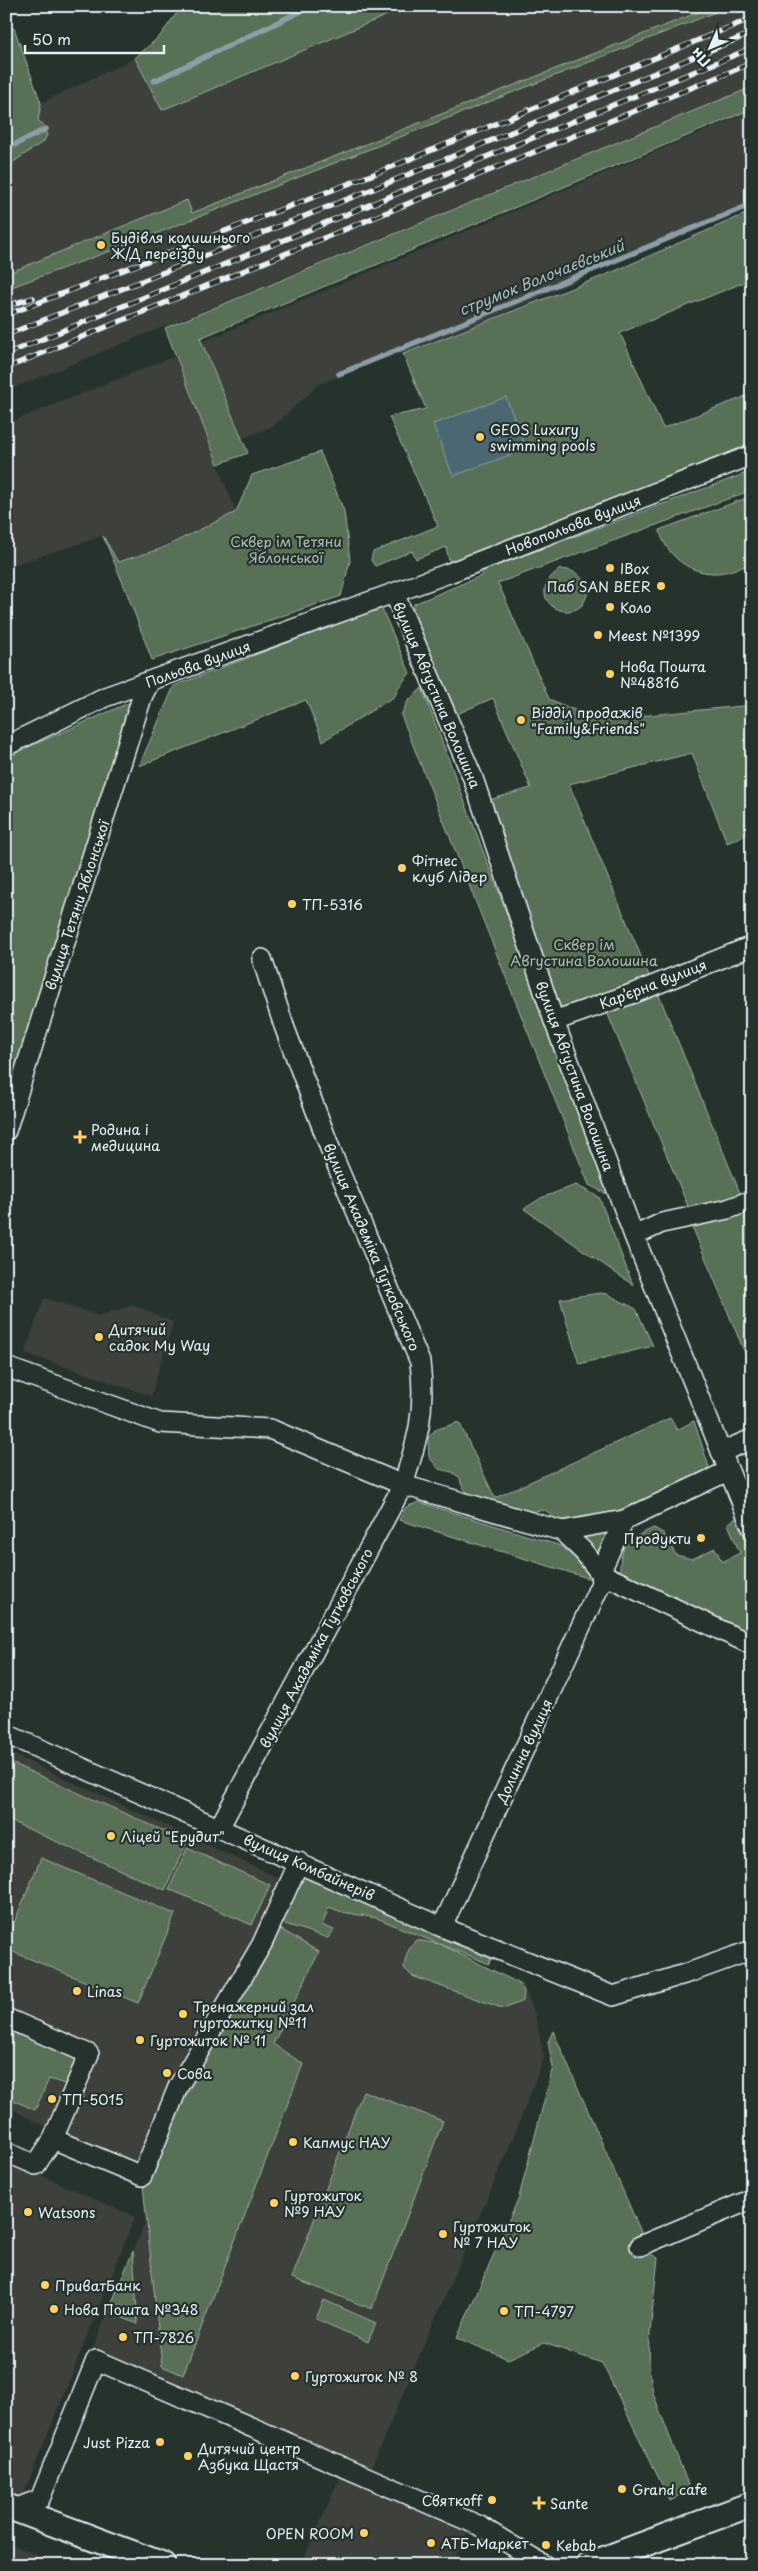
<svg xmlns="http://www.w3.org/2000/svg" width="758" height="2571" viewBox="0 0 758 2571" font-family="'Playpen Sans',sans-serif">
  <rect width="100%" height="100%" fill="#26332d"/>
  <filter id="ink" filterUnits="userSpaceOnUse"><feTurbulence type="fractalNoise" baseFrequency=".02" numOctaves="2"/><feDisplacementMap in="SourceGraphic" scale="10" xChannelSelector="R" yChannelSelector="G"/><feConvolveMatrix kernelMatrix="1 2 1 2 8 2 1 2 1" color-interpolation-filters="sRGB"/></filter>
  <g filter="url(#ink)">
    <!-- built -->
    <path fill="#3c413a" d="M409,6H714L192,214L186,200L6,274V167L44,141L47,135L43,124L38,121L41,103L135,58L162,110Z
      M731,6H752V87L6,391V289L114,250Z
      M752,111V204L480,323L319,384L275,425L242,439L202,342Z
      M175,356L236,512L139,557L118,562L103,536L6,567V424Z
      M44,1298L98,1316L132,1305L173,1322L151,1396L25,1353Z
      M6,1751L283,1880L287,1866L523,1985L535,2014L544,2058L514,2136L370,2470L90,2355L162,2182L87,2148L6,2106Z
      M6,2160L135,2217L22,2498L6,2492Z
      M344,2469L470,2527L452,2565H301Z
      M6,2542L14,2545L60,2565H6Z"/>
    <!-- green -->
    <path fill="#596f54" stroke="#a0b0a6" d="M182,6H409L162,110L135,58L160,36Z
      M714,6H731L135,242L6,289V274L187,200L192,213Z
      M14,28L41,103L38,121L43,124L47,135L44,141L6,167V31Z
      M752,87V109L200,338L248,453L218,464L165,328Z
      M752,211V279L620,333L663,428L752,394V443L450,565L446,547L416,559L412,551L375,566L371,560L373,552L438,526L389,417L426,409L403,354L608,274Z
      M320,452L344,511L350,561L341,596L152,660L125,588L103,536L118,562L160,549L236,512L252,475Z
      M752,471V490L498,583L549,699L598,720L752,705V832L727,843L692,753L569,784L653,985L554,1021L482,802L531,788L493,698L457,714L412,612L414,604L483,575L479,572Z
      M752,496V564C740,567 725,574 713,573C686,572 667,555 659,530Z
      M560,569C577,570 582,576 589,591C587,595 585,601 582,605C563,624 523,595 560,569Z
      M381,607L410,673L398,688L395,696L323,741L306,700L139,766L174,686Z
      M422,688L611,1192V1196L589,1185L401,715L408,701Z
      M142,697L6,1135V757Z
      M656,988L752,1222V1370L692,1226L687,1204L606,1010Z
      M576,1185L599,1197L633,1285L524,1209L541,1198Z
      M600,1293L607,1294L636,1309L653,1346L579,1364L560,1299Z
      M670,1418L677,1430L694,1421L709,1467L689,1484L613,1518L579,1523L556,1519L545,1510C535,1511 523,1513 513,1511C494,1507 462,1499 460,1478L452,1472L439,1469L429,1457L428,1438L435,1430L459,1422L495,1498Z
      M419,1502L561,1546L581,1564L591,1579L399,1520L406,1507Z
      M737,1517L752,1552V1636L634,1581L620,1571C619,1545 632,1537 654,1528L663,1533L676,1555L692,1559L715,1548L722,1562L740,1553L728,1524Z
      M607,1528L611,1535L610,1545L597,1554L583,1551L582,1536Z
      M11,1763L187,1841L165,1890L6,1819V1774Z
      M187,1848L270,1885L252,1925L169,1889Z
      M41,1858L175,1914L138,2003L6,1949V1942Z
      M305,1873L492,1955L489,1964L440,1944L518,1983L524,1991L523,2001L506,2008L499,2007L412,1976L404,1968C405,1957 408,1949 416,1940L439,1944L377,1918L342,1912L329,1907L322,1925L334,1930L328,1938L276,1921L291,1883Z
      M272,1924L319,1952L273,2044L303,2064L183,2375L162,2366L142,2176Z
      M6,2026L81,2058L68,2085L49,2079L35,2110L6,2097Z
      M553,2031L641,2232L638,2240L646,2251L658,2258L650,2332L649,2368L653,2393L690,2490L670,2501L602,2363L544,2343L508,2359L457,2338L519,2197L553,2067L548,2042Z
      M363,2091L443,2121L372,2309L292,2278Z
      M133,2251L138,2324L108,2312Z
      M324,2300L376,2323L368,2342L316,2319Z"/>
    <!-- water -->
    <path fill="#4c6872" stroke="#8a9fa8" d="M506,397L526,449L453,476L433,424Z"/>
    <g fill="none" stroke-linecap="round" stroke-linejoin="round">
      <!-- stream -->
      <path stroke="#8a9fa8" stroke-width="5.5" d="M154,81L312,6
        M6,149L46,129
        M339,374L752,204"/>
      <defs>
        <path id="minor" d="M394,593L473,778L554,1021L634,1236L752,1528
          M6,746L105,697L449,573L752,455
          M554,1021L637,992L752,946
          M6,1131L142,697L150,681
          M634,1236L662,1223L728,1209L752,1200
          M6,1367L160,1423L270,1429L403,1485L562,1531L583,1551L600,1573L752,1645
          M721,1452L752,1439
          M562,1531L624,1520L728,1471
          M6,1734L442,1927L613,1996L691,1972L752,1950
          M219,1828L403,1485C418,1438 426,1412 420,1362L333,1156L284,1026L262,959
          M442,1927L601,1583L600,1573L624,1520
          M6,2018L89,2054L53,2139
          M6,2152L36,2165L53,2139L142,2176L178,2087L262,1944L299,1862
          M640,2246L752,2199
          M14,2509L40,2499L96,2360L480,2526L544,2565"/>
        <path id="major" d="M6,2506L164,2565
          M588,2565L752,2504"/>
      </defs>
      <!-- minor casing -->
      <use href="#minor" stroke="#e8f1f8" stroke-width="22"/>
      <!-- major casing -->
      <use href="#major" stroke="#e8f1f8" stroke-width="28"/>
      <!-- minor -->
      <use href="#minor" stroke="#26332d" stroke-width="19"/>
      <!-- major -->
      <use href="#major" stroke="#26332d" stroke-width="24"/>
      <defs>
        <path id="rail" d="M6,306L33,298
          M6,315L374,174L752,18
          M6,335L378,187L752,33
          M6,354L752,48
          M6,368L752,63"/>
      </defs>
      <!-- rail casing -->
      <use href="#rail" stroke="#e8f1f8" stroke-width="5.5"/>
      <!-- rail -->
      <use href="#rail" stroke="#26332d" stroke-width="4" stroke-dasharray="11" stroke-linecap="butt"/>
    </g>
  </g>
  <!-- markers -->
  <g fill="#ffd166" stroke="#26332d" stroke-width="2">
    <circle cx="101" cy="245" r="5"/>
    <circle cx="480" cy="437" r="5"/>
    <circle cx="610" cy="568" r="5"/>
    <circle cx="661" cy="586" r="5"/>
    <circle cx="610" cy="607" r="5"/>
    <circle cx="598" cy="635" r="5"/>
    <circle cx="610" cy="674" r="5"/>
    <circle cx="521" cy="720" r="5"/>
    <circle cx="402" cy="868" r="5"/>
    <circle cx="292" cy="904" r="5"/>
    <path d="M77.5 1129.5h5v5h5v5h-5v5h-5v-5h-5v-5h5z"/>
    <circle cx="99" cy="1337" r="5"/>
    <circle cx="701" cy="1538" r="5"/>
    <circle cx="111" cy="1836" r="5"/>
    <circle cx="77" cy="1991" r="5"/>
    <circle cx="183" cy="2014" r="5"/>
    <circle cx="140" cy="2040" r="5"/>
    <circle cx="167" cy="2073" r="5"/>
    <circle cx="52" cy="2099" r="5"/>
    <circle cx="293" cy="2142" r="5"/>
    <circle cx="274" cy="2203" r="5"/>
    <circle cx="28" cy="2212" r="5"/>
    <circle cx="443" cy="2234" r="5"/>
    <circle cx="45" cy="2285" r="5"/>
    <circle cx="54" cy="2309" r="5"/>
    <circle cx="504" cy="2311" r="5"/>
    <circle cx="123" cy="2337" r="5"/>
    <circle cx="295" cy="2376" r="5"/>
    <circle cx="160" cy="2442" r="5"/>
    <circle cx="188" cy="2456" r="5"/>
    <circle cx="622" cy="2489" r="5"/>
    <circle cx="492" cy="2500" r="5"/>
    <path d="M536.5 2495.5h5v5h5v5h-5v5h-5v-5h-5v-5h5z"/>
    <circle cx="364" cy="2533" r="5"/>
    <circle cx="431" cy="2543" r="5"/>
    <circle cx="546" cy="2545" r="5"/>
  </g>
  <g text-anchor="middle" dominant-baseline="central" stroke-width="4.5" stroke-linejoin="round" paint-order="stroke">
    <!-- poi labels -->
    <g font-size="14" fill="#e8f1f8" stroke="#26332d" text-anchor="start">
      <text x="111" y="237">Будівля колишнього<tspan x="111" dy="16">Ж/Д переїзду</tspan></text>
      <text x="490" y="429">GEOS Luxury<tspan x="490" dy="16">swimming pools</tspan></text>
      <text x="620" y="568">IBox</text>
      <text x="651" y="586" text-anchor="end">Паб SAN BEER</text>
      <text x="620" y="607">Коло</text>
      <text x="608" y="635">Meest №1399</text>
      <text x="620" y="666">Нова Пошта<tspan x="620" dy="16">№48816</tspan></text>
      <text x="531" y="712">Відділ продажів<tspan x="531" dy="16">"Family&amp;Friends"</tspan></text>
      <text x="412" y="860">Фітнес<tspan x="412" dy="16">клуб Лідер</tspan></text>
      <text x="302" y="904">ТП-5316</text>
      <text x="91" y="1129">Родина і<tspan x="91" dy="16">медицина</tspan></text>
      <text x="109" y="1329">Дитячий<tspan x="109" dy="16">садок My Way</tspan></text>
      <text x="691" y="1538" text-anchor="end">Продукти</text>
      <text x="121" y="1836">Ліцей "Ерудит"</text>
      <text x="87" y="1991">Linas</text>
      <text x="193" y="2006">Тренажерний зал<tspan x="193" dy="16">гуртожитку №11</tspan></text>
      <text x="150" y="2040">Гуртожиток № 11</text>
      <text x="177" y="2073">Сова</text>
      <text x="62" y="2099">ТП-5015</text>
      <text x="303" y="2142">Капмус НАУ</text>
      <text x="284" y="2195">Гуртожиток<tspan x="284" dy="16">№9 НАУ</tspan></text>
      <text x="38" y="2212">Watsons</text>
      <text x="453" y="2226">Гуртожиток<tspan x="453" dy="16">№ 7 НАУ</tspan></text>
      <text x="55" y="2285">ПриватБанк</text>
      <text x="64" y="2309">Нова Пошта №348</text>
      <text x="514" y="2311">ТП-4797</text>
      <text x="133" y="2337">ТП-7826</text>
      <text x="305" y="2376">Гуртожиток № 8</text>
      <text x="150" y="2442" text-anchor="end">Just Pizza</text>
      <text x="198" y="2448">Дитячий центр<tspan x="198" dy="16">Азбука Щастя</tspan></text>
      <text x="632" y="2489">Grand cafe</text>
      <text x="482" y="2500" text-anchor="end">Святкоff</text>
      <text x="550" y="2503">Sante</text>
      <text x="354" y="2533" text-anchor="end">OPEN ROOM</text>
      <text x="441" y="2543">АТБ-Маркет</text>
      <text x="556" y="2545">Kebab</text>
    </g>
    <!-- street labels -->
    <g font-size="14" fill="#e8f1f8" stroke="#26332d">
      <text transform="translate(573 525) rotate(-21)">Новопольова вулиця</text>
      <text transform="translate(198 664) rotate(-20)">Польова вулиця</text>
      <text transform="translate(437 695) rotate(67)">вулиця Августина Волошина</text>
      <text transform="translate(77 905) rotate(-72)">вулиця Тетяни Яблонської</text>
      <text transform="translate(653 984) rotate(-21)">Карʼєрна вулиця</text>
      <text transform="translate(575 1076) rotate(70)">вулиця Августина Волошина</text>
      <text transform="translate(372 1247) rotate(67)">вулиця Академіка Тутковського</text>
      <text transform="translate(316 1648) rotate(-62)">вулиця Академіка Тутковського</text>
      <text transform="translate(524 1751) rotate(-65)">Долинна вулиця</text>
      <text transform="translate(309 1867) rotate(24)">вулиця Комбайнерів</text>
    </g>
    <!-- park labels -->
    <g font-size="14" fill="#afbdb6" stroke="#26332d">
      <text x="286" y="541">Сквер ім Тетяни<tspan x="286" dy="16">Яблонської</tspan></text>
      <text x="584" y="944">Сквер ім<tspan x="584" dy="16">Августина Волошина</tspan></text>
    </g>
    <!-- water labels -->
    <g font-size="15" font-style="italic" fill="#aabac2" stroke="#26332d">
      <text transform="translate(541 277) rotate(-22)">струмок Волочаєвський</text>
    </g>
  </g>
  <!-- margin -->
  <rect width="758" height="2571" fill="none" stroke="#26332d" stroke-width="25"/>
  <rect x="12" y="12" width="733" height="2546" fill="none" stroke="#e8f1f8" stroke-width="2" filter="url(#ink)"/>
  <!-- north arrow -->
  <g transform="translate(710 48) rotate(225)" stroke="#26332d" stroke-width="4" paint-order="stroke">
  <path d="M0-4L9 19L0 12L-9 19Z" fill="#e8f1f8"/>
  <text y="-8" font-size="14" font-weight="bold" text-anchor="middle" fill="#e8f1f8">Пн</text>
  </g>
  <!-- scale -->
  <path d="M25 45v8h139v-8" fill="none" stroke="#e8f1f8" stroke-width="2.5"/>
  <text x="32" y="45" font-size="15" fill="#e8f1f8" stroke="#26332d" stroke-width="4" paint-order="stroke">50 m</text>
</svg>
